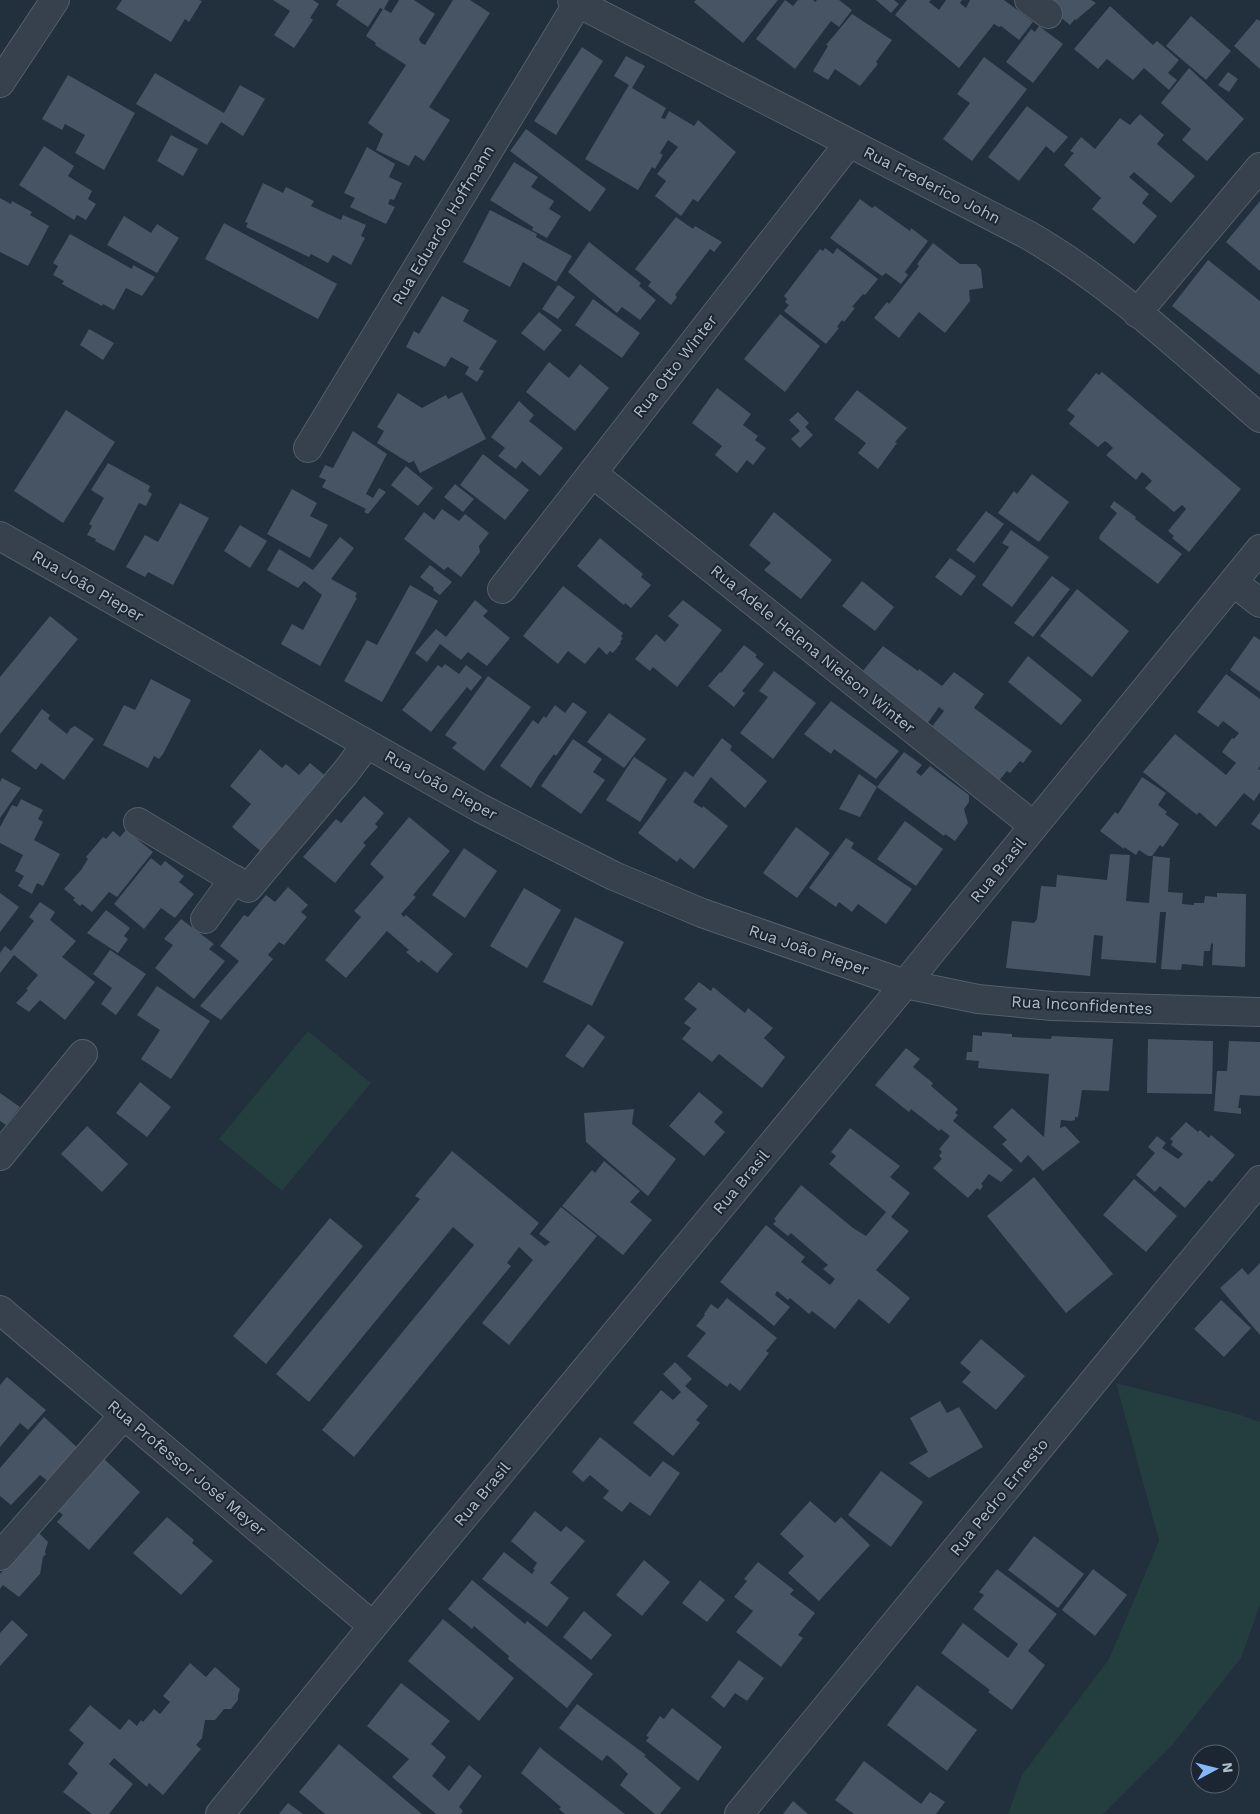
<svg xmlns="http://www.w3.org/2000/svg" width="1260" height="1814" viewBox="0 0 1260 1814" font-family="'Work Sans',sans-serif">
  <rect width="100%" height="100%" fill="#222f3d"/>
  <!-- green -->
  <path fill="#243d3e" d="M308,1031L371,1083L282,1191L219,1139Z
    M1116,1383L1238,1414L1260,1422V1605L1241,1658L1173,1744L1103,1814H1008L1022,1775L1109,1659L1159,1541Z"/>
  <!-- building -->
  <path fill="#465464" d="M122,0H199L202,1L189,22L185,19L171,42L116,9Z
    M273,0H313L319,4L310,18L313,20L294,48L274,35L290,11Z
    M339,0H389L384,9L391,13L399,0H414L435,14L419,39L421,43L425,45L453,0H470L490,13L429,107L450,120L424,161L415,155L409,166L376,150L383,134L368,123L406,65L375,45L376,43L366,36L383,9L380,8L368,27L336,5Z
    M696,0H778L743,43L694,2Z
    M785,0L793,6L798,0H813L815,2L817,0H839L852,10L839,27L831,21L795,69L756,39Z
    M876,0H894L899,4L891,13Z
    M907,0H931L929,2L939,10L946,0H962L960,3L966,8L970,0H1004L1033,22L1019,40L1001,26L999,27L994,24L959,68L895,15Z
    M1050,0H1091L1096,3L1076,20L1075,19L1070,25L1046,5Z
    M1110,6L1153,45L1157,41L1179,60L1168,73L1177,80L1169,90L1144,68L1133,80L1107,59L1098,69L1074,49Z
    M852,14L892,40L876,62L878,64L860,86L835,69L828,80L813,71L828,46L826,45Z
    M1191,16L1231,51L1206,80L1166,46Z
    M1257,19L1260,21V69L1234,46Z
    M1039,26L1063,44L1033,83L1006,62L1031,29L1035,32Z
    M582,47L603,61L556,135L534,121Z
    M626,56L645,66L632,88L666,108L661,118L665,119L669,111L694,126L698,120L736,152L698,202L693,199L681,216L655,196L666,181L657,174L678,147L668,140L660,153L663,155L655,169L652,167L638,190L585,159L629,85L614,76Z
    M984,57L1027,89L972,161L943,139L970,103L957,94Z
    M1189,68L1244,119L1207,161L1182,140L1191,129L1161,103Z
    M1228,72L1238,79L1229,92L1218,85Z
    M155,73L224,113L240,85L265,99L243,136L221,122L207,145L136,104Z
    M68,75L135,113L104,170L75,153L85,135L65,124L62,130L42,119Z
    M1027,106L1068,137L1054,153L1046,146L1019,181L988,157Z
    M1140,114L1164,135L1157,144L1195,176L1171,203L1134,172L1129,177L1149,194L1142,203L1157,216L1134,244L1092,209L1101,198L1064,165L1074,153L1070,151L1081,137L1095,149L1120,118L1130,125Z
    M526,129L606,189L590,212L510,151Z
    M171,135L198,149L183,176L157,161Z
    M44,146L74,166L68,176L92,191L88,199L96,204L86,220L77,215L74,220L19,185Z
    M367,147L395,164L389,177L402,183L394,200L390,199L388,204L395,207L386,224L350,207L355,198L344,193Z
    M514,162L538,177L531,187L554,201L549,209L561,216L547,238L532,230L533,227L490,200Z
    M263,183L283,193L286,187L314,201L311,206L341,220L343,215L366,225L361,236L365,238L351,265L333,255L328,263L311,254L309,257L246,227L248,223L245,222Z
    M0,198L11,204L12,201L32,212L30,215L49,226L28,266L0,252Z
    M860,199L872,208L875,206L910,231L911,228L928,241L905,272L908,275L901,284L886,273L882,276L830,238Z
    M1260,201V271L1226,242Z
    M490,210L537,234L536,237L572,256L556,282L523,262L510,287L463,262Z
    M124,216L151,233L157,224L179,238L157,273L107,245Z
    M676,217L693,229L695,226L722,242L714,252L710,249L675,295L677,297L671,305L648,286L651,282L635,269Z
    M224,223L337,284L318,319L205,259Z
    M70,234L132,269L133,265L155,277L142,296L126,288L114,310L103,304L102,306L62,284L64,281L53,275L58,266L53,263Z
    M589,242L641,283L639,286L656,300L640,320L622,307L617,313L568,272Z
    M933,243L960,264H976L981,269L983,288L969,290L970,301L945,333L919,312L899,338L874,318L887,302L889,304L919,266L917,264Z
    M825,248L833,254L837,248L878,279L865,295L863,294L852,307L855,308L844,322L842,320L837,327L839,328L826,344L784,311L789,305L785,302L787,299L784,296L820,249L823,251Z
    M1208,260L1260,301V375L1172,306Z
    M558,285L575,297L558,319L542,309Z
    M442,296L469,310L463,321L497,341L479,369L484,371L477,382L465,374L469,367L451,357L445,367L406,347L414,331L419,334Z
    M593,299L640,333L622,358L575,325Z
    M539,312L562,330L544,351L521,333Z
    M780,314L820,346L785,392L744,359Z
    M89,329L114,343L103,360L80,345Z
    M549,362L569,378L580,364L609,388L575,431L526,392Z
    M1102,372L1241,489L1189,552L1172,538L1174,536L1168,531L1186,509L1182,505L1174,512L1145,488L1152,481L1147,476L1142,472L1136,480L1106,455L1113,448L1109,444L1105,441L1098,447L1069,424L1075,416L1067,410L1096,373L1099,375Z
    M717,388L751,414L743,425L758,436L755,440L766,448L753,465L747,460L737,473L715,455L722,446L692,423Z
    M857,390L907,428L895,442L897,443L878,469L858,453L866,443L834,419Z
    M462,392L486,439L420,473L414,461L409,463L377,443L384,431L377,427L398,393L422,408L446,395L448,399Z
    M519,401L534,415L529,421L563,448L540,476L522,461L516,469L498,456L505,448L491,437Z
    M66,410L115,442L63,523L14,491Z
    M798,412L809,423L805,427L813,435L800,448L791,439L800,431L789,420Z
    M353,431L387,454L366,494L373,498L379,488L386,492L368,514L364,512L366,509L322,487L326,480L319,477L325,465L333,468Z
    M483,454L529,490L505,520L460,485Z
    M108,463L150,486L148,491L152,494L146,506L139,503L114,551L95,541L96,539L87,535L92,526L89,524L104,498L91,490Z
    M406,466L433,488L418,506L391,485Z
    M1032,474L1069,502L1039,542L998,513L1014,491L1017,494Z
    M455,484L474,499L463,512L444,497Z
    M292,489L317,503L310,516L328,525L310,558L267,534Z
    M1114,501L1136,517L1135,519L1182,554L1158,584L1099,539L1100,535L1117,513L1110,507Z
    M180,503L209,518L173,585L148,572L145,577L126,567L145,535L158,542Z
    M442,509L459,521L465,514L489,533L479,546L480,552L461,577L448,567L444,570L404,539L424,512L434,520Z
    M986,511L1004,524L974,563L956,550Z
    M774,512L832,560L801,599L764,570L771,563L749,545Z
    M240,525L267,541L250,568L224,551Z
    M1011,530L1049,557L1012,607L982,585L1009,547L1002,543Z
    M340,537L354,548L331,579L357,593L355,597L357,598L320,666L281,644L292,624L303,630L322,595L304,581L298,588L267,570L279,549L313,570Z
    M600,538L643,574L641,577L651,585L631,608L625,603L624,605L620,602L577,566Z
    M950,558L976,576L961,596L935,577Z
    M430,565L452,582L440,595L433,590L434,588L420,577Z
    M1052,576L1070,589L1033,637L1014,623Z
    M862,581L894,607L875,631L842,606Z
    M410,585L438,601L382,702L344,681L367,640L377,645Z
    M563,586L623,633L621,637L623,638L620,642L621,643L613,653L610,651L607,655L599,647L585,664L568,651L558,664L523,636Z
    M1077,589L1129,631L1092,677L1040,636Z
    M475,600L488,611L483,616L510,638L487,666L468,652L461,660L440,644L427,662L415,653L436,629L446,637Z
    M683,600L722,630L677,687L653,667L650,671L635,659L656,634L665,642L679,625L668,616Z
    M50,616L78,639L0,734V677Z
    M1254,636L1260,640V692L1230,670Z
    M744,645L757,655L755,657L764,664L742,691L745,693L734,707L708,686L720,672L721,673Z
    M883,646L918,671L919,669L942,686L954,672L984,694L974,708L1032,751L1023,763L1020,761L1010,773L1007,771L996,784L927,733L944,711L939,707L927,724L858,677Z
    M1028,656L1082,700L1061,725L1008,682Z
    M445,664L459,674L466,665L482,677L471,691L467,687L431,732L402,710L438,665L442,668Z
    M774,671L816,703L773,759L740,733L768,697L759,691Z
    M1226,674L1260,699V766L1258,769L1260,770V792L1254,801L1244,793L1216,827L1199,812L1197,815L1143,772L1175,734L1226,775L1236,763L1222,752L1232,738L1234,739L1239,733L1223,721L1218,727L1197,712Z
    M488,676L531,707L484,771L452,748L457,743L445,735Z
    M151,679L191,700L163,754L159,759L154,756L148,768L103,745L124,705L135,710Z
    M831,701L899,751L876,779L834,749L831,754L804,734Z
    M573,702L587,712L556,756L554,754L538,776L531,788L500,766L533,720L538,724L544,716L546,718L555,705L565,713Z
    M42,709L50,715L48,719L67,734L71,728L75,726L94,739L64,780L41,763L36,770L11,751Z
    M609,713L646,739L624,768L587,742Z
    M722,738L732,746L730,750L767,781L745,808L711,777L693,802L702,808L703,806L728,826L694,869L680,858L677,862L638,833L685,771L693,777Z
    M573,739L602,759L593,772L605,780L581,814L541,786Z
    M260,749L282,768L286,764L299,775L310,763L328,778L264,854L232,827L251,804L230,786Z
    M904,752L922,765L916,772L921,776L930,766L969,795V802L964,809L968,823L955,841L945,834L944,836L877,787L860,817L839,809L859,774L877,787Z
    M634,757L667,779L640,822L606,800Z
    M1142,777L1166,793L1158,805L1167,812L1165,814L1179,824L1163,847L1160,845L1152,856H1148L1139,850L1136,855L1124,847V849L1100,831L1115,812L1118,814Z
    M2,778L21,788L0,818V782Z
    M364,796L384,813L375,824L378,827L363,843L366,845L335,883L303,857L336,819L341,823Z
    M21,799L43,810L38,819L43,822L34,840L60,854L43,886L37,883L32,894L18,886L24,876L15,871L23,855L0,843V827L12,805L17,807Z
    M1260,812V830L1251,824Z
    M409,817L450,851L413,895L416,897L401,914L404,917L406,915L453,954L437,973L421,960L419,963L406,952L409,950L387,931L346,978L325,960L361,917L354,911L384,877L370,864Z
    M905,821L943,849L916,886L877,859Z
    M796,827L830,853L797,898L763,873Z
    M126,830L153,852L117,897L109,892L92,912L82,904L80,906L73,900L75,898L64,889L81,870L88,859L86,857L103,837L106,839L113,831L120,837Z
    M846,838L854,843L851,848L912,889L886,924L858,904L852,912L839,902L836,907L809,888Z
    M464,848L497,871L465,918L432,895Z
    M1110,854L1130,855L1126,901L1149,903L1153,856L1170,858L1168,892L1183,893L1182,904L1194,905V903H1204L1205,896L1217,897V893L1246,894L1245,967L1212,965L1213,943L1211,944L1210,951H1204L1203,966L1182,964L1181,970L1161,969L1166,912H1160L1156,963L1101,959L1103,936L1094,935L1090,976L1006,968L1012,921L1034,923L1037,919L1041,886L1056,887L1057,875L1107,880Z
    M151,858L161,866L165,861L184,876L179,882L194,894L175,918L161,908L144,929L114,904Z
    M288,887L308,905L301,912L307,917L284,945L279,942L268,955L273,959L221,1020L200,1006L239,961L220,946L244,915L248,917L266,895L275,902Z
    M524,888L561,910L527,968L490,946Z
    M0,893L19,907L0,932Z
    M40,902L55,912L50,920L76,941L62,957L95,982L65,1020L40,1000L29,1012L16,1003L28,990L26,989L38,975L14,955L0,973V953L5,946L11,951L34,921L29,917Z
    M106,910L130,928L124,936L128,939L118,953L87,933Z
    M575,917L624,942L592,1006L543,982Z
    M181,919L214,944L209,949L225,961L194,999L155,968L173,945L164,939Z
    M110,950L146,974L116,1015L101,1004L112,988L93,974Z
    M699,982L711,991L713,987L745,1013L748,1008L773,1028L764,1038L785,1057L762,1088L719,1054L712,1062L682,1039L691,1028L684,1023L697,1009L684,999Z
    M157,986L210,1021L171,1079L141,1059L160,1030L137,1015Z
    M588,1024L605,1037L583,1068L565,1056Z
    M982,1032L1012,1034V1037L1051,1039L1052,1036L1113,1039L1109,1091L1082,1090L1078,1117H1075V1120L1071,1121L1061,1120L1060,1128L1065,1126L1080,1142L1043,1171L1028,1155L1021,1163L1002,1144L1007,1140L993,1127L1012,1108L1044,1137L1049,1074L978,1068L979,1061L966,1060L967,1052H972L973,1035L982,1036Z
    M1148,1039L1213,1041L1212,1094L1147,1093Z
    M1229,1041L1260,1042V1096L1240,1095L1238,1108H1241V1114L1214,1111L1217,1071H1227Z
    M906,1048L920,1059L913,1067L933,1083L931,1086L958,1109L955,1113L958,1115L953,1121L1013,1170L1001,1182L989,1174L981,1184L983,1186L980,1190L977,1188L968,1198L933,1168L942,1159L939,1156L942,1152L939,1149L950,1136L941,1129L939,1131L911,1109L909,1112L875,1085Z
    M140,1082L171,1107L147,1137L116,1113Z
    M699,1092L723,1112L714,1122L725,1132L704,1156L669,1126Z
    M0,1093L20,1107L6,1125L0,1121Z
    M634,1109L632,1124L676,1159L648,1196L586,1142L584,1113Z
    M1186,1122L1198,1132L1200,1130L1209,1138L1211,1135L1235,1155L1212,1182L1209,1180L1185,1208L1160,1186L1155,1192L1136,1175L1155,1153L1148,1147L1157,1136L1166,1143L1162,1148L1178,1159L1183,1154L1171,1145L1173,1141L1170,1139Z
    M87,1126L128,1164L102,1192L61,1154Z
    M850,1128L900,1166L890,1177L910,1193L891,1217L909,1231L876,1270L910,1298L889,1324L859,1299L835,1329L812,1311L809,1314L790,1298L788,1300L777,1291L775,1295L790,1307L774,1326L720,1282L766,1225L805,1257L801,1262L830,1285L835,1279L823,1269L828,1265L791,1233L788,1236L773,1224L776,1221L774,1219L801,1185L853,1228L866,1236L886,1212L829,1164L836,1156L831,1152Z
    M452,1151L539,1223L530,1234L545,1246L550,1242L539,1234L561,1207L597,1236L509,1345L482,1323L533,1260L519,1247L507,1263L511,1266L354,1457L322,1430L474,1245L453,1227L309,1402L276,1374L420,1199L415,1196Z
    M604,1161L640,1191L630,1202L652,1220L623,1255L562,1206L592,1170L595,1173Z
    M1034,1177L1113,1274L1066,1313L987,1216Z
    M1134,1179L1177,1216L1146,1252L1103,1215Z
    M330,1218L363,1246L266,1364L233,1336Z
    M1260,1263V1335L1220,1288L1242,1268L1248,1275Z
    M727,1298L777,1338L766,1351L769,1353L740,1391L730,1383L727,1387L687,1356L706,1333L696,1326L705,1315L704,1314L711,1304L718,1309Z
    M1221,1300L1251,1328L1224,1357L1194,1329Z
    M981,1339L1025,1376L996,1410L962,1382L971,1372L960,1363Z
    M675,1362L692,1379L685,1386L708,1406L696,1420L700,1423L673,1456L633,1423L661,1390L673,1400L681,1392L663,1374Z
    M7,1377L46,1410L28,1430L20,1423L0,1447V1385Z
    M940,1401L947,1413L959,1407L983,1447L929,1478L909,1463L928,1452L910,1418Z
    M44,1417L79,1449L49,1482L40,1475L11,1505L0,1496V1468Z
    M600,1437L650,1477L663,1461L680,1473L650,1516L630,1502L622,1512L603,1498L609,1491L590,1475L583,1482L572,1472Z
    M104,1459L140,1492L89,1550L57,1522L63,1515L58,1511Z
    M881,1471L923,1502L891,1547L848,1515Z
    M810,1501L835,1523L841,1517L870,1545L819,1601L788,1573L804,1556L780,1534Z
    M535,1511L561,1532L566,1526L585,1541L550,1583L569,1598L547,1627L482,1579L504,1552L532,1574L535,1570L533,1569L537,1563L511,1541Z
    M167,1517L194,1540L192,1543L213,1561L181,1595L133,1553Z
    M37,1531L48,1542L45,1552L46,1554L43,1557L40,1574L19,1597L3,1585L0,1589V1574Z
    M1034,1536L1084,1574L1058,1608L1008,1570Z
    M644,1560L670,1582L642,1616L616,1595Z
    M758,1562L794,1590L790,1594L815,1613L798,1635L803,1638L781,1667L736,1632L753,1611L734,1597L747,1581L744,1579Z
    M997,1569L1057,1614L1028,1651L1045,1665L1012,1710L988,1692L990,1690L941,1653L963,1623L1008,1658L1018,1644L973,1609L984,1595L979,1592Z
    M1093,1569L1127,1595L1095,1636L1062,1610Z
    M472,1580L525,1624L527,1621L593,1674L567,1708L508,1659L509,1656L474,1626L472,1629L448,1609Z
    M700,1580L725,1600L707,1622L682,1603Z
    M584,1611L612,1635L591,1660L563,1637Z
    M443,1619L514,1678L479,1721L408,1661Z
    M12,1620L28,1635L0,1666V1633Z
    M739,1660L764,1678L747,1701L735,1693L724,1708L711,1697Z
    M190,1663L206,1677L215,1667L240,1689L238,1695V1700L231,1709H224L215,1720H205L202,1738L196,1745L201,1749L163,1795L149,1783L147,1787L114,1758L109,1764L133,1784L109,1814H92L63,1792L78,1773L68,1764L84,1743L69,1730L90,1705L120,1730L129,1719L137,1726L141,1720L143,1722L154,1709L160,1714L170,1702L163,1696Z
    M401,1683L450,1721L431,1744L446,1757L432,1776L449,1791L469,1765L482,1776L459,1807L463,1811L461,1814H436L392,1777L409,1759L367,1726Z
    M917,1685L977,1730L947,1771L887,1725Z
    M577,1704L646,1755L644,1756L681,1788L660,1814H655L620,1785L628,1774L622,1768L607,1755L602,1761L559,1728Z
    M672,1708L722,1747L698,1781L646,1741L649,1737L646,1736L660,1716L664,1719Z
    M339,1744L422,1814H325L299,1792Z
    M540,1747L543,1750L625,1814H565L559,1809L561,1807L521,1773Z
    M864,1761L921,1804L930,1792L945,1802L936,1814H854L835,1800Z
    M793,1801L808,1814H783Z
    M288,1803L303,1814H279Z"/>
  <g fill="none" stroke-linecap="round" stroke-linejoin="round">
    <defs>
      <path id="minor" d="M572,0L1028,235C1113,284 1186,354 1260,418
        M1029,0L1048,14
        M0,83L55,0
        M1137,313L1260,167
        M308,448L578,3
        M592,473L1034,826
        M0,536L480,808L614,876L702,913L905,984L978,999L1052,1006L1260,1012
        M1233,582L1260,603
        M502,589L849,143
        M138,822L248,888L345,773L367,744
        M205,919L234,879
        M0,1156L83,1054
        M0,1310L373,1626
        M0,1556L124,1415
        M220,1814L373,1626L905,984L1260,549
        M739,1814L1166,1293L1260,1180"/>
    </defs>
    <!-- minor casing -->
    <use href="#minor" stroke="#545f6b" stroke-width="30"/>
    <!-- minor -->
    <use href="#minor" stroke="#36414d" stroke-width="28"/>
  </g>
  <g text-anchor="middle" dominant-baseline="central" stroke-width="4" stroke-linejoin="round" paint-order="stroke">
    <!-- street labels -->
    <g font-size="16" fill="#b1bcc9" stroke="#1b2632">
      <text transform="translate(932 185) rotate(27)">Rua Frederico John</text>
      <text transform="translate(443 225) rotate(-59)">Rua Eduardo Hoffmann</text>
      <text transform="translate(675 366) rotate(-52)">Rua Otto Winter</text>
      <text transform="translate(88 586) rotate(30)">Rua João Pieper</text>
      <text transform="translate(813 649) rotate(39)">Rua Adele Helena Nielson Winter</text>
      <text transform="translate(441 785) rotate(29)">Rua João Pieper</text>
      <text transform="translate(998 870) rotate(-51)">Rua Brasil</text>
      <text transform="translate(809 950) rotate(19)">Rua João Pieper</text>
      <text transform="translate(1082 1005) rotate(3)">Rua Inconfidentes</text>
      <text transform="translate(741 1182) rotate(-50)">Rua Brasil</text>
      <text transform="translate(187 1468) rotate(40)">Rua Professor José Meyer</text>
      <text transform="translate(482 1494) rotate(-50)">Rua Brasil</text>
      <text transform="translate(999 1497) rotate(-51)">Rua Pedro Ernesto</text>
    </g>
  </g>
  <!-- north arrow -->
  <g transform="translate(1215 1769) rotate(83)"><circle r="24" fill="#1b2632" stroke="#57626e"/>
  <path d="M0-4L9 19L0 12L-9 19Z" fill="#83b9fc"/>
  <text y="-8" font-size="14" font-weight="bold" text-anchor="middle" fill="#b1bcc9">N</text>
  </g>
</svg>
